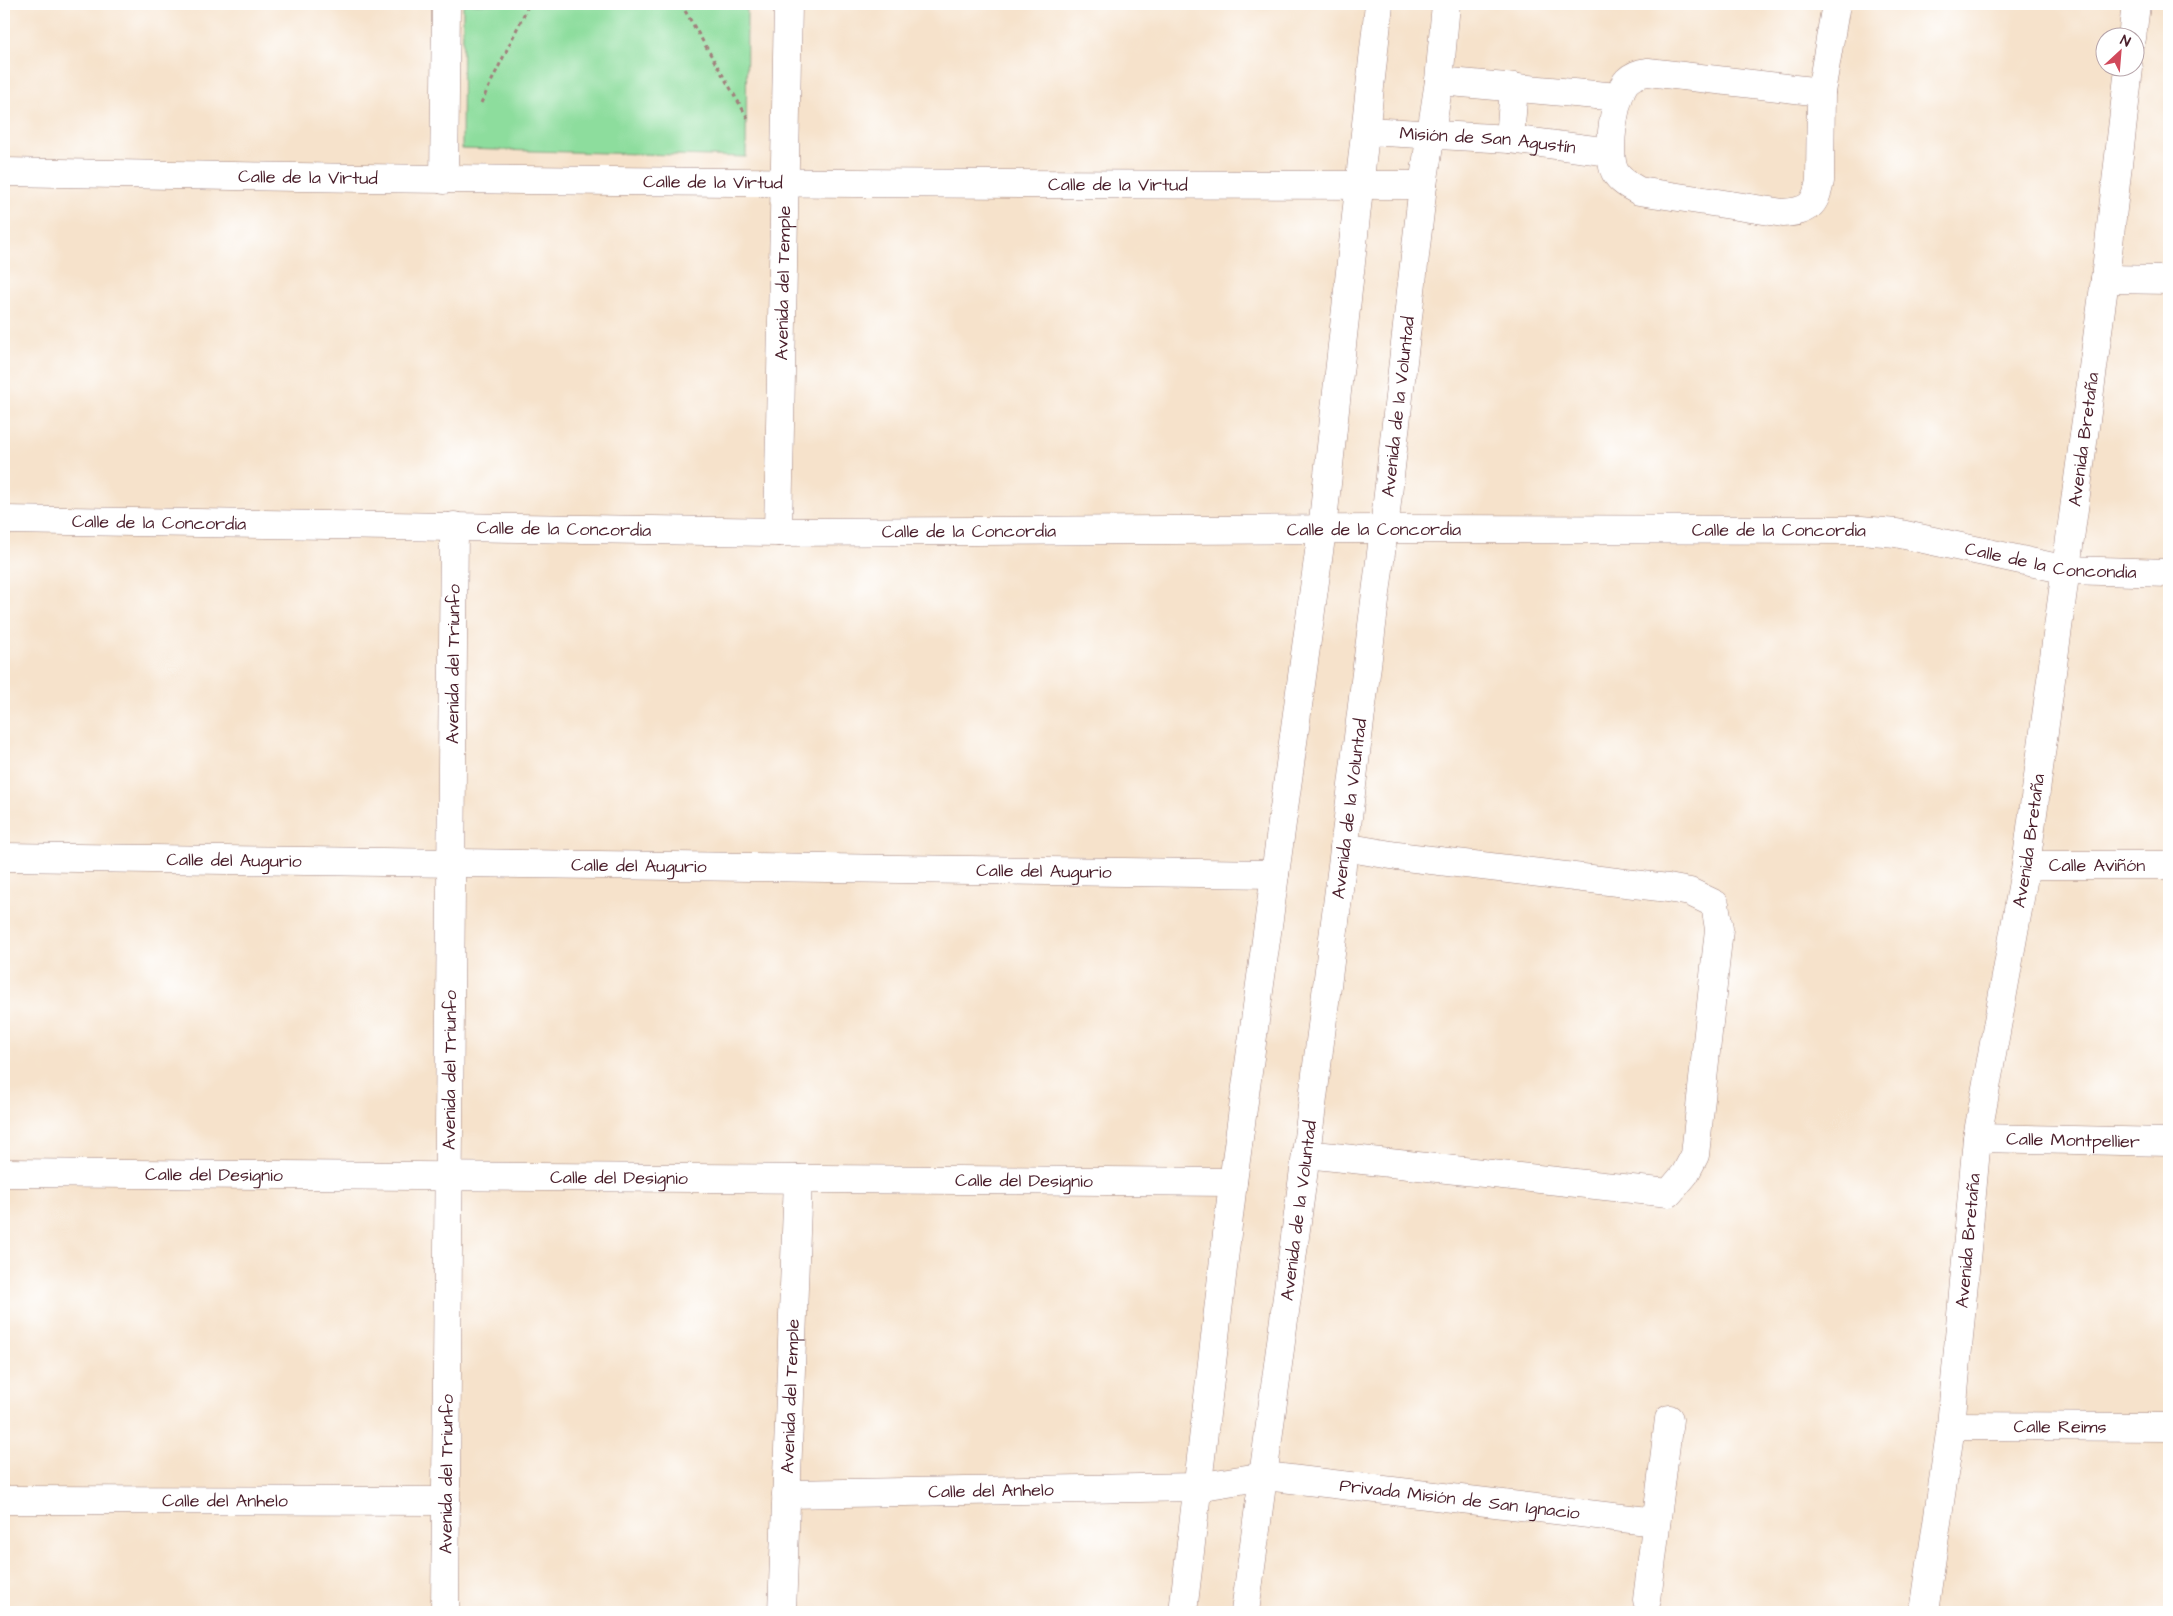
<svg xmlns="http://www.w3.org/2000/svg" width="2173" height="1616" viewBox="0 0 2173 1616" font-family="'Architects Daughter',sans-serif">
  <rect width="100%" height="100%" fill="#fff"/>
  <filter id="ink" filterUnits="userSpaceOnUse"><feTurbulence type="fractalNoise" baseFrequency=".02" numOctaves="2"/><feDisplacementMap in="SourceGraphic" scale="10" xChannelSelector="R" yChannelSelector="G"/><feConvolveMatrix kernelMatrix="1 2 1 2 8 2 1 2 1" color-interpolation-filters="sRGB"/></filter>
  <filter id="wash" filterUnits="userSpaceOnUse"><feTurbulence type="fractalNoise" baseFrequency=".0096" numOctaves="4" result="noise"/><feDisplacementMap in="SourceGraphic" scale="20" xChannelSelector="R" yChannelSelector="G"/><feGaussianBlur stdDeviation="1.12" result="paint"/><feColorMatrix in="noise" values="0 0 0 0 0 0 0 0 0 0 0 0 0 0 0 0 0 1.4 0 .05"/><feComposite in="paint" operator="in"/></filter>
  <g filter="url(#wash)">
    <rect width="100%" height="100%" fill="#f6e2cb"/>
    <!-- green -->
    <path fill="#8ddd9d" stroke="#6c7e64" d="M463,4H747L746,157L462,149Z"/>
  </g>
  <g filter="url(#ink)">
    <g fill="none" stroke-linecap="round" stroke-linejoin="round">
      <defs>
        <g id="minor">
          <path d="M2132,38L2136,4"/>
          <path d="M1648,72L1821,92L1820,181C1815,206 1809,211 1783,213L1639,191C1630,186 1621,182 1615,172C1606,155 1614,95 1627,81C1633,75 1639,73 1648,72Z"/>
          <path d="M1439,81L1618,97"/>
          <path d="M1821,92L1836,4"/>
          <path id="s1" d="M1366,131L1510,139L1610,152"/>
          <path d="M1510,139L1514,87"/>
          <path id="s2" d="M4,172C477,181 950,185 1423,185"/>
          <path d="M444,180L446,4"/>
          <path d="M2105,279L2169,280"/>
          <path id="s3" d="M4,520L778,532L1384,529L1861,530L1896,533L2067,570L2169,573"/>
          <path id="s4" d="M778,532L788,4"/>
          <path id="s5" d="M4,857L1275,874"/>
          <path id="s6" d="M2026,865H2169"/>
          <path id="s7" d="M1977,1138L2169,1142"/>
          <path d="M1306,1154L1669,1193L1685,1174L1695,1155L1719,929L1715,904L1690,892L1668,888L1397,856L1344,847"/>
          <path id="s8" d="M4,1173L1233,1182"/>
          <path id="s9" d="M1951,1426L2169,1427"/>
          <path id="s10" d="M786,1494L1197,1487L1265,1476L1656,1522"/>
          <path id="s11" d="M4,1500L446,1501"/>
          <path d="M1647,1600L1669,1419"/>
          <path id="s12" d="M445,1612L454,526"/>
          <path id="s13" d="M782,1612L798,1179"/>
          <path d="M1183,1612L1233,1182L1322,530L1379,4"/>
          <path id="s14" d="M1245,1612L1306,1154L1384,529L1423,185L1439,81L1446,4"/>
          <path id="s15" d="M1924,1612L1951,1426L1977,1138L2026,865L2105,279L2129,68"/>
        </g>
      </defs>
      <!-- minor casing -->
      <use href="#minor" stroke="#a0807b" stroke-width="29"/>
      <!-- path -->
      <path stroke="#a0807b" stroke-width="3" stroke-dasharray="4 4" stroke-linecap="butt" d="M681,4L749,120
        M481,103L529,4"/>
      <!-- minor -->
      <use href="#minor" stroke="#fff" stroke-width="28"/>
    </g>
  </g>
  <g text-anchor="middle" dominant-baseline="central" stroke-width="4" stroke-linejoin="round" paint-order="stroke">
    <!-- street labels -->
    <g font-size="18" fill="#4a1f2b" stroke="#fff">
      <text stroke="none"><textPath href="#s1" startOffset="122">Misión de San Agustín</textPath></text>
      <text stroke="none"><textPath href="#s2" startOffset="304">Calle de la Virtud</textPath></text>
      <text stroke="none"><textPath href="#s2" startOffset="709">Calle de la Virtud</textPath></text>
      <text stroke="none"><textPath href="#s2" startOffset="1114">Calle de la Virtud</textPath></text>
      <text stroke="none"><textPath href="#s4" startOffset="249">Avenida del Temple</textPath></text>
      <text stroke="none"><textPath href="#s14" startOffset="1215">Avenida de la Voluntad</textPath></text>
      <text stroke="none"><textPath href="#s15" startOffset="1184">Avenida Bretaña</textPath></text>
      <text stroke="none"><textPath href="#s3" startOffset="155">Calle de la Concordia</textPath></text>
      <text stroke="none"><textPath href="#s3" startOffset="560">Calle de la Concordia</textPath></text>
      <text stroke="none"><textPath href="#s3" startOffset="1370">Calle de la Concordia</textPath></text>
      <text stroke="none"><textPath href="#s3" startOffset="1775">Calle de la Concordia</textPath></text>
      <text stroke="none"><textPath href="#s3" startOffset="965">Calle de la Concordia</textPath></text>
      <text stroke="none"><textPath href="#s3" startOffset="2050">Calle de la Concondia</textPath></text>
      <text stroke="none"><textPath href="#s12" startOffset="948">Avenida del Triunfo</textPath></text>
      <text stroke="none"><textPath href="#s14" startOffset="810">Avenida de la Voluntad</textPath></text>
      <text stroke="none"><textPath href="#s15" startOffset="779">Avenida Bretaña</textPath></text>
      <text stroke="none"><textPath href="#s5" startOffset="230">Calle del Augurio</textPath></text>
      <text stroke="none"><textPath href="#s5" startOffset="635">Calle del Augurio</textPath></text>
      <text stroke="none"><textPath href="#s6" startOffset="71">Calle Aviñón</textPath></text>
      <text stroke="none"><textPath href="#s5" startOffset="1040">Calle del Augurio</textPath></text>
      <text stroke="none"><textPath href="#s12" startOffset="542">Avenida del Triunfo</textPath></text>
      <text stroke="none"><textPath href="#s7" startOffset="96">Calle Montpellier</textPath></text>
      <text stroke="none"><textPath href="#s8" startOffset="210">Calle del Designio</textPath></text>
      <text stroke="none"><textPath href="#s8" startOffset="615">Calle del Designio</textPath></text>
      <text stroke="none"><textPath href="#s8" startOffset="1020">Calle del Designio</textPath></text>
      <text stroke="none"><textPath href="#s14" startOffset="405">Avenida de la Voluntad</textPath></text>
      <text stroke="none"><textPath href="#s15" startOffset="374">Avenida Bretaña</textPath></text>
      <text stroke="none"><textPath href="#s13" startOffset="216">Avenida del Temple</textPath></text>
      <text stroke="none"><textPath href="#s9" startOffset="109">Calle Reims</textPath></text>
      <text stroke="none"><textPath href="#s12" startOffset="138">Avenida del Triunfo</textPath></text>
      <text stroke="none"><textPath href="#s10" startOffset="205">Calle del Anhelo</textPath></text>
      <text stroke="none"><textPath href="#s10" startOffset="676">Privada Misión de San Ignacio</textPath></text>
      <text stroke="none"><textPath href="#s11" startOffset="221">Calle del Anhelo</textPath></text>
    </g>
  </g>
  <!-- margin -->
  <rect width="2173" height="1616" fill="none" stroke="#fff" stroke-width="20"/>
  <!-- north arrow -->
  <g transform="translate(2120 52) rotate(26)"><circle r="24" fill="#ffffff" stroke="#b7a5aa"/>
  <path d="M0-4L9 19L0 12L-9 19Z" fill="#d1495b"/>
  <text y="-8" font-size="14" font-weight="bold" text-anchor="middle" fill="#4a1f2b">N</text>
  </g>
</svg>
